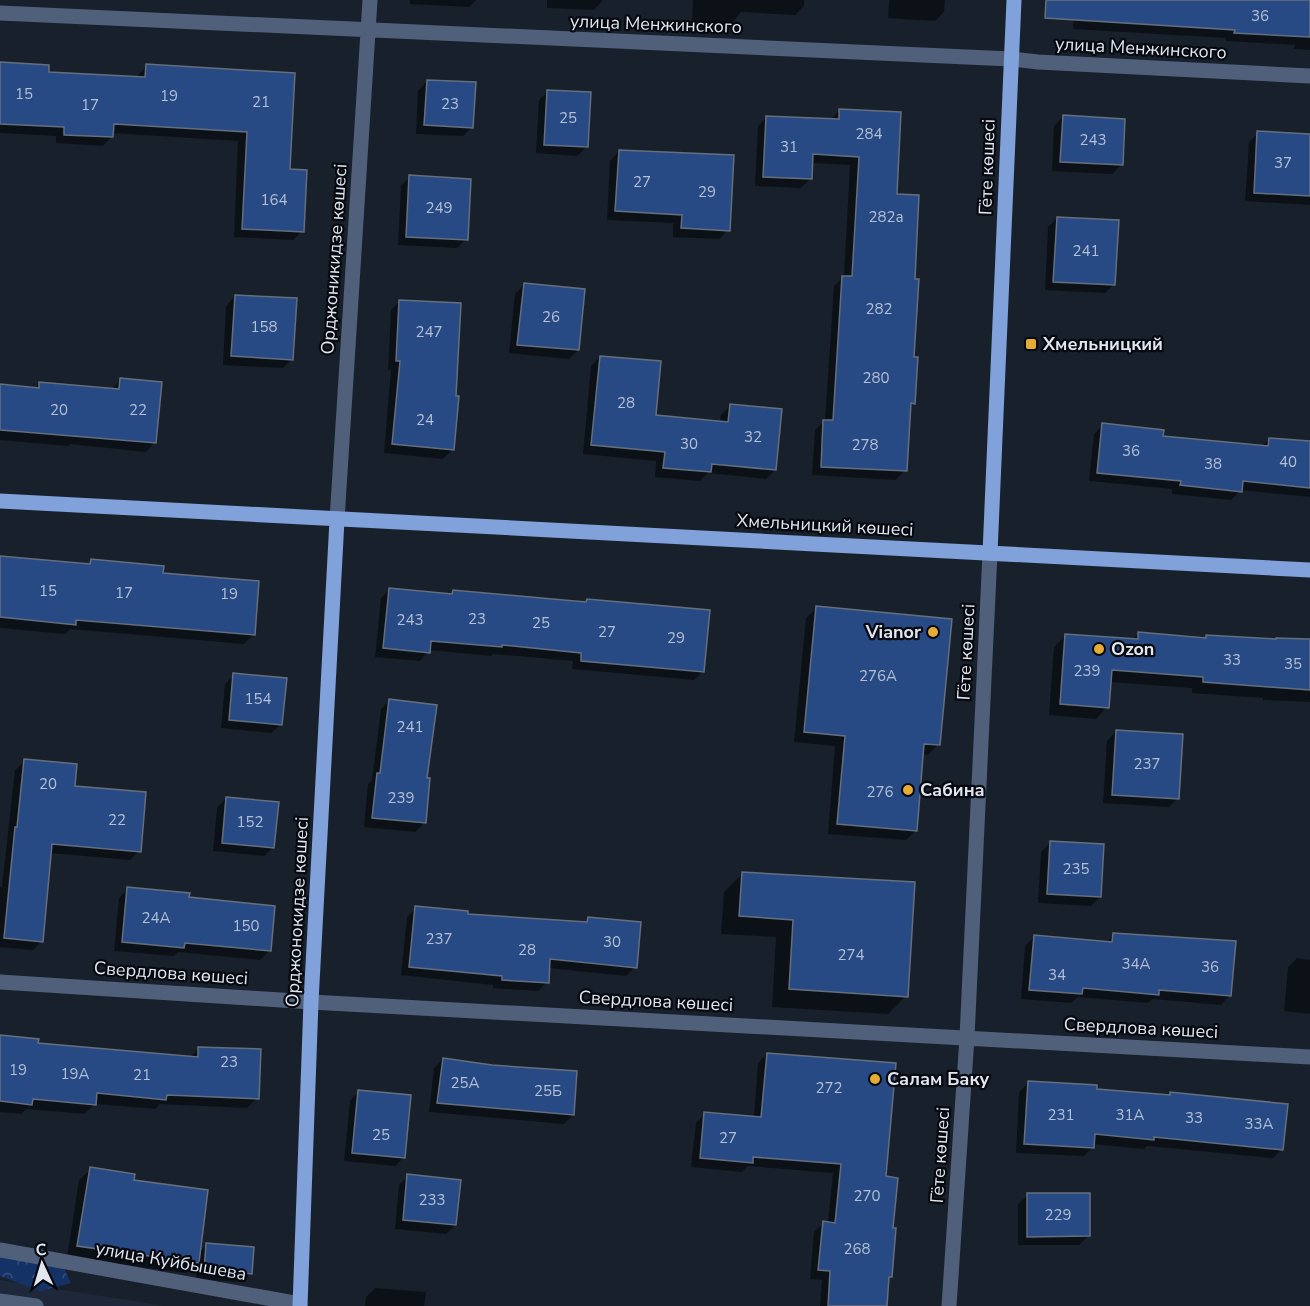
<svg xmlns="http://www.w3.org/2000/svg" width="1310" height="1306" viewBox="0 0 1310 1306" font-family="'Nunito Sans',sans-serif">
  <defs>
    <pattern id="forest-crowns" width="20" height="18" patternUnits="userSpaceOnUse" patternTransform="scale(1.5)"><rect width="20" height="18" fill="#153266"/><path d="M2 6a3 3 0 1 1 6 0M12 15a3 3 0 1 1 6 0" fill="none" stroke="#37507c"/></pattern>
  </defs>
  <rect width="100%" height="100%" fill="#18202c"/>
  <!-- built -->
  <path fill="#1e283a" d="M0,1280L165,1306H0Z"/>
  <!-- forest -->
  <path fill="url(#forest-crowns)" d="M0,1251L62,1264L71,1283L40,1291L0,1276Z"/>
  <!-- shadow -->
  <path fill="#0007" d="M410,0H476L469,7L410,4Z
    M547,0H603L594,10L547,8Z
    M693,0H804V6L795,15L741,12L732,23L692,21Z
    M889,0H945L944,12L935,21L888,18Z
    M1075,0H1310V50L1294,49L1295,45L1226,41V38L1073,29Z
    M0,64L47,74L137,78L138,75L147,66L293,74L288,171L302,231L293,240L234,237L238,141L112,133V136L103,146L56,143V136L0,133Z
    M427,81L472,127L463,136L416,134L418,91Z
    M548,91L587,147L577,156L536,153L539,100Z
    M840,110L895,195L913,358L914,403L909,408L905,470L896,480L812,475L815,430L825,421L834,286L844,276L850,165L811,163L810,179L801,188L755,186L758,126L767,117L830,120Z
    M1063,117L1121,165L1112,174L1052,171L1054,126Z
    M1258,133L1310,136V205L1245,201L1249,142Z
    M619,151L728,230L719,239L673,237V223L607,220L610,161Z
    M410,177L466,239L457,248L398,245L401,186Z
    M1057,218L1114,284L1105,293L1045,290L1048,227Z
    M524,284L578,350L569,359L509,353L515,294Z
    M235,296L292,359L283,368L223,365L226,306Z
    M400,301L455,398L452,450L443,459L384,453L391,370H388L391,310Z
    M600,357L655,416L720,422L721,415L730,406L775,470L766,479L708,473L700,481L655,477L656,461L583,454L591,366Z
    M121,379L155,442L146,452L70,444L68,446L0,440V385L35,389L40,383L111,390Z
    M1103,425L1162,437L1262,446L1270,439L1310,443V497L1241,490L1231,500L1172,494V489L1089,481L1094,434Z
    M0,552V557L87,565L92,561L161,574L253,635L244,644L70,629L65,634L0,628Z
    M390,589L450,596L453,592L585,603L587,601L703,671L694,680L572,669L573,661L493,654L491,656L429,650L420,661L375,657L381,598Z
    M817,608L938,744L928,755L922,754L916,830L906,840L828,834L835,746L794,742L806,618Z
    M1139,633L1204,639L1207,636L1310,641V702L1263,700V698L1192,693V688L1109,682L1107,707L1096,719L1049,715L1054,647L1066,635L1132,640Z
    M234,675L281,724L271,733L221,728L225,684Z
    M390,700L426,779L424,823L415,832L364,827L368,784L372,780L381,709Z
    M1116,731L1178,798L1169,807L1103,803L1107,741Z
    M25,761L139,851L130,860L50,853L42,941L33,950L0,947V887H2L15,770Z
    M226,798L273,847L264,856L213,851L217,808Z
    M1050,843L1100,897L1091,906L1038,903L1041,852Z
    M742,874L906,996L888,1014L772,1007L776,937L721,934L724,892Z
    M128,889L188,898L269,951L260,960L178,952L174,956L114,951L119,898Z
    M416,908L466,916L584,923L589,918L635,967L626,976L548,968L547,982L538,991L493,988V985L401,975L407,917Z
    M1114,935L1230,995L1221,1005L1153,999L1148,1003L1078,997L1071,1003L1021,999L1025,946L1034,937L1106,943Z
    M1297,958L1310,960V1014L1284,1011L1288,967Z
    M0,1037L37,1044L189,1058L199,1048L257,1098L247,1108L160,1104L155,1109L95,1104L84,1114L26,1109L21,1114L0,1112Z
    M767,1054L885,1178L892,1229L890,1276L887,1279L885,1306H820L822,1280L810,1279L814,1232L824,1223H828L833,1173L748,1166L742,1172L691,1167L696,1123L705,1114L754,1118L758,1063Z
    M443,1059L573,1115L564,1124L429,1112L434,1068Z
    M1028,1083L1168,1097L1171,1094L1282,1149L1273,1158L1147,1146L1144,1149L1093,1144V1147L1084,1156L1016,1153L1019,1092Z
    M359,1091L404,1157L395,1166L344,1161L350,1101Z
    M91,1169L132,1181L199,1252L207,1245L251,1273L242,1282L196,1279L197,1263L186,1273L67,1257L79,1180Z
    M408,1176L455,1225L446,1234L395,1229L399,1185Z
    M1028,1195L1088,1236L1079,1245H1018V1204Z
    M375,1288L426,1292L424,1306H365L366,1297Z"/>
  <!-- building -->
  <path fill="#284a84" stroke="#656e7c" stroke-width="1.5" d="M1046,0H1310V37L1234,33L1235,30L1045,18Z
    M0,62L49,65V72L145,77L146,64L295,73L290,169L307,170L304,232L242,229L247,132L114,124L113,137L64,135V127L0,124Z
    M427,80L476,82L473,128L424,125Z
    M547,90L591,92L588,147L544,145Z
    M839,109L901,112L897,194L919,195L915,279H919L914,357H918L915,404L911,403L907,471L821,467L823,420H833L842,276H852L859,157L813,154L812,179L763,177L766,116L839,119Z
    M1063,115L1125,119L1123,165L1060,162Z
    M1257,131L1310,134V196L1254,193Z
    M619,150L734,155L730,231L681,228L682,215L615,211Z
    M409,175L471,179L468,240L406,237Z
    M1057,217L1119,220L1115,285L1053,282Z
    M524,283L585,289L579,350L517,345Z
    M235,295L297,298L293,360L231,356Z
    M399,300L461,303L456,396H459L454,450L392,444L400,361H396Z
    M600,356L661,361L656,415L728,422L730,404L782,409L776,470L712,464L711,472L663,468L665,452L591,445Z
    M120,378L162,382L156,443L0,430V384L39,388V382L119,389Z
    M1102,423L1164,430L1163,436L1268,446L1269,438L1310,441V488L1243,481L1242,492L1180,485L1181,481L1097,473Z
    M0,556L90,564L91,559L164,566L163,573L259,581L255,635L76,620V625L0,617Z
    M389,588L452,594L453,590L586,602L587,599L710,610L704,672L581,661V653L502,645V647L431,641L430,653L383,648Z
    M816,606L952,619L940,745L924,744L917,831L837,824L845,736L804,732Z
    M1138,632L1206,638V635L1276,639V638L1310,639V690L1203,682V677L1112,670L1109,708L1060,704L1065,634L1138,639Z
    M233,673L287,678L282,725L229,720Z
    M389,699L437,705L427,778H430L426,823L372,818L377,773H380Z
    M1116,730L1183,734L1179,799L1112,795Z
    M24,759L77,764L75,786L146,792L141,852L52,844L43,942L4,938L15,827H17Z
    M226,797L279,802L274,848L222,843Z
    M1050,841L1104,844L1101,897L1047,894Z
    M742,872L915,882L908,997L789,989L793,920L739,916Z
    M127,887L190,893L189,897L275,906L271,951L185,943L184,948L122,942Z
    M415,906L468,911V914L587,922L588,917L641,922L637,968L550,959L549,983L502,980V976L409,967Z
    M1113,933L1236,941L1231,996L1159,990V995L1083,988L1082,994L1029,990L1034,935L1112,942Z
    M0,1035L39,1039L38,1043L198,1057V1047L261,1049L259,1099L167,1095L166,1100L97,1093L96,1105L33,1099L32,1105L0,1101Z
    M767,1053L896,1063L886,1176L898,1178L893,1228H896L892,1277H889L887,1306H828L830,1271L818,1270L823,1221L835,1223L841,1164L753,1157V1163L700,1158L704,1112L761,1117Z
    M443,1058L492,1065L577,1071L574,1115L437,1103Z
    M1028,1081L1097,1085V1089L1170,1095V1092L1288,1104L1283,1150L1154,1137V1140L1095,1134L1094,1148L1024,1144Z
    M358,1090L411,1095L405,1158L352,1153Z
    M90,1167L135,1174L134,1180L208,1190L199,1263L77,1246Z
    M407,1174L461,1180L456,1225L403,1220Z
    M1027,1193H1090V1236L1027,1237Z
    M206,1243L254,1247L252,1274L204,1270Z"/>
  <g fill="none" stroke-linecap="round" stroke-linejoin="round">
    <!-- minor -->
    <path stroke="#50607b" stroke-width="15" d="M0,13L1011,59L1038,62L1310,76
      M337,520L370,0
      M0,982L311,1002L1310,1057
      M0,1250L300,1304
      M0,1301L36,1306
      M949,1306L967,1037L990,553"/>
    <!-- major -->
    <path stroke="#80a1d9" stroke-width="15" d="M0,501L1310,570
      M990,553L1014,0
      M300,1306L311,1002L337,520"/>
  </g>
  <!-- markers -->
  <g fill="#e7ac36" stroke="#06090f" stroke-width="2">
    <rect x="1025" y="338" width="12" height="12" rx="3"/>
    <circle cx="933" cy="632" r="6"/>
    <circle cx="1099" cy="649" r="6"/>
    <circle cx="908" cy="790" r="6"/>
    <circle cx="875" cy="1079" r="6"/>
  </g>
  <g text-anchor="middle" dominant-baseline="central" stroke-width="4.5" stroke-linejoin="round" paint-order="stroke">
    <!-- number labels -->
    <g font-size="15" fill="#b3bfd4">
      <text x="1260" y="16">36</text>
      <text x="24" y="94">15</text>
      <text x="169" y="96">19</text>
      <text x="261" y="102">21</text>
      <text x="450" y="104">23</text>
      <text x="90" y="105">17</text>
      <text x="568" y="118">25</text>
      <text x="869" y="134">284</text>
      <text x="1093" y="140">243</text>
      <text x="789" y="147">31</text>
      <text x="1283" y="163">37</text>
      <text x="642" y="182">27</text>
      <text x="707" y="192">29</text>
      <text x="274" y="200">164</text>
      <text x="439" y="208">249</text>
      <text x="886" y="217">282а</text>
      <text x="1086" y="251">241</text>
      <text x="879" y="309">282</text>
      <text x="551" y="317">26</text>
      <text x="264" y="327">158</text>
      <text x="429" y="332">247</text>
      <text x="876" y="378">280</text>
      <text x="626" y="403">28</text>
      <text x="59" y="410">20</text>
      <text x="138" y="410">22</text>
      <text x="425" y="420">24</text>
      <text x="753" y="437">32</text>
      <text x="689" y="444">30</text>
      <text x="865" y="445">278</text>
      <text x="1131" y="451">36</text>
      <text x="1288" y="462">40</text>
      <text x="1213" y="464">38</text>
      <text x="48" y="591">15</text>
      <text x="124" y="593">17</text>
      <text x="229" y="594">19</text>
      <text x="477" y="619">23</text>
      <text x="410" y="620">243</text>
      <text x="541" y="623">25</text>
      <text x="607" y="632">27</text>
      <text x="676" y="638">29</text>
      <text x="1232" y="660">33</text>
      <text x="1293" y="664">35</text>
      <text x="1087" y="671">239</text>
      <text x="878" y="676">276А</text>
      <text x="258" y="699">154</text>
      <text x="410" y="727">241</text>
      <text x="1147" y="764">237</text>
      <text x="48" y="784">20</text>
      <text x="880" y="792">276</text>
      <text x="401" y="798">239</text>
      <text x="117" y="820">22</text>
      <text x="250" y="822">152</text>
      <text x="1076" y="869">235</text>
      <text x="156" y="918">24А</text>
      <text x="246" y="926">150</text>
      <text x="439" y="939">237</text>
      <text x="612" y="942">30</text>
      <text x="527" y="950">28</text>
      <text x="851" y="955">274</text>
      <text x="1136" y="964">34А</text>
      <text x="1210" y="967">36</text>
      <text x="1057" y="975">34</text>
      <text x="229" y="1062">23</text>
      <text x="18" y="1070">19</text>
      <text x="75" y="1074">19А</text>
      <text x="142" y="1075">21</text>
      <text x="465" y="1083">25А</text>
      <text x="829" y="1088">272</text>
      <text x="548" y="1091">25Б</text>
      <text x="1061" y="1115">231</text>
      <text x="1130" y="1115">31А</text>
      <text x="1194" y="1118">33</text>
      <text x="1259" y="1124">33А</text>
      <text x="381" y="1135">25</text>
      <text x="728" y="1138">27</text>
      <text x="867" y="1196">270</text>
      <text x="432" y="1200">233</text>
      <text x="1058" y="1215">229</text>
      <text x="857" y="1249">268</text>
    </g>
    <!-- street labels -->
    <g font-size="18" fill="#e1e6ef" stroke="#06090f">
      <text transform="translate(656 24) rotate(2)">улица Менжинского</text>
      <text transform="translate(1141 48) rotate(3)">улица Менжинского</text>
      <text transform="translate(987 167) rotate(-88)">Гёте көшесі</text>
      <text transform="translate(334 259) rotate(-86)">Орджоникидзе көшесі</text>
      <text transform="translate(825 525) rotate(3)">Хмельницкий көшесі</text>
      <text transform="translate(966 652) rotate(-87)">Гёте көшесі</text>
      <text transform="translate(297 912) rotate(-87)">Орджонокидзе көшесі</text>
      <text transform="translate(171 973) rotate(4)">Свердлова көшесі</text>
      <text transform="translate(656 1001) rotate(3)">Свердлова көшесі</text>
      <text transform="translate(1141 1028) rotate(3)">Свердлова көшесі</text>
      <text transform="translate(940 1155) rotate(-86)">Гёте көшесі</text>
      <text transform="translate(171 1261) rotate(10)">улица Куйбышева</text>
    </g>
    <!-- poi labels -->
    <g font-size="18" font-weight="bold" fill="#e1e6ef" stroke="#06090f" text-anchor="start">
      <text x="1043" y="344">Хмельницкий</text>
      <text x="921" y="632" text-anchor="end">Vianor</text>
      <text x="1111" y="649">Ozon</text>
      <text x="920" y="790">Сабина</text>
      <text x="887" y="1079">Салам Баку</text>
    </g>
  </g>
  <!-- north arrow -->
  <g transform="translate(42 1264) rotate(356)" stroke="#06090f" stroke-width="4.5" paint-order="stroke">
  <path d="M0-4.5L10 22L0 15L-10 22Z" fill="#e1e6ef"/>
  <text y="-9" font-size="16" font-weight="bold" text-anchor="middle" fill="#e1e6ef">С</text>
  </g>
</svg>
